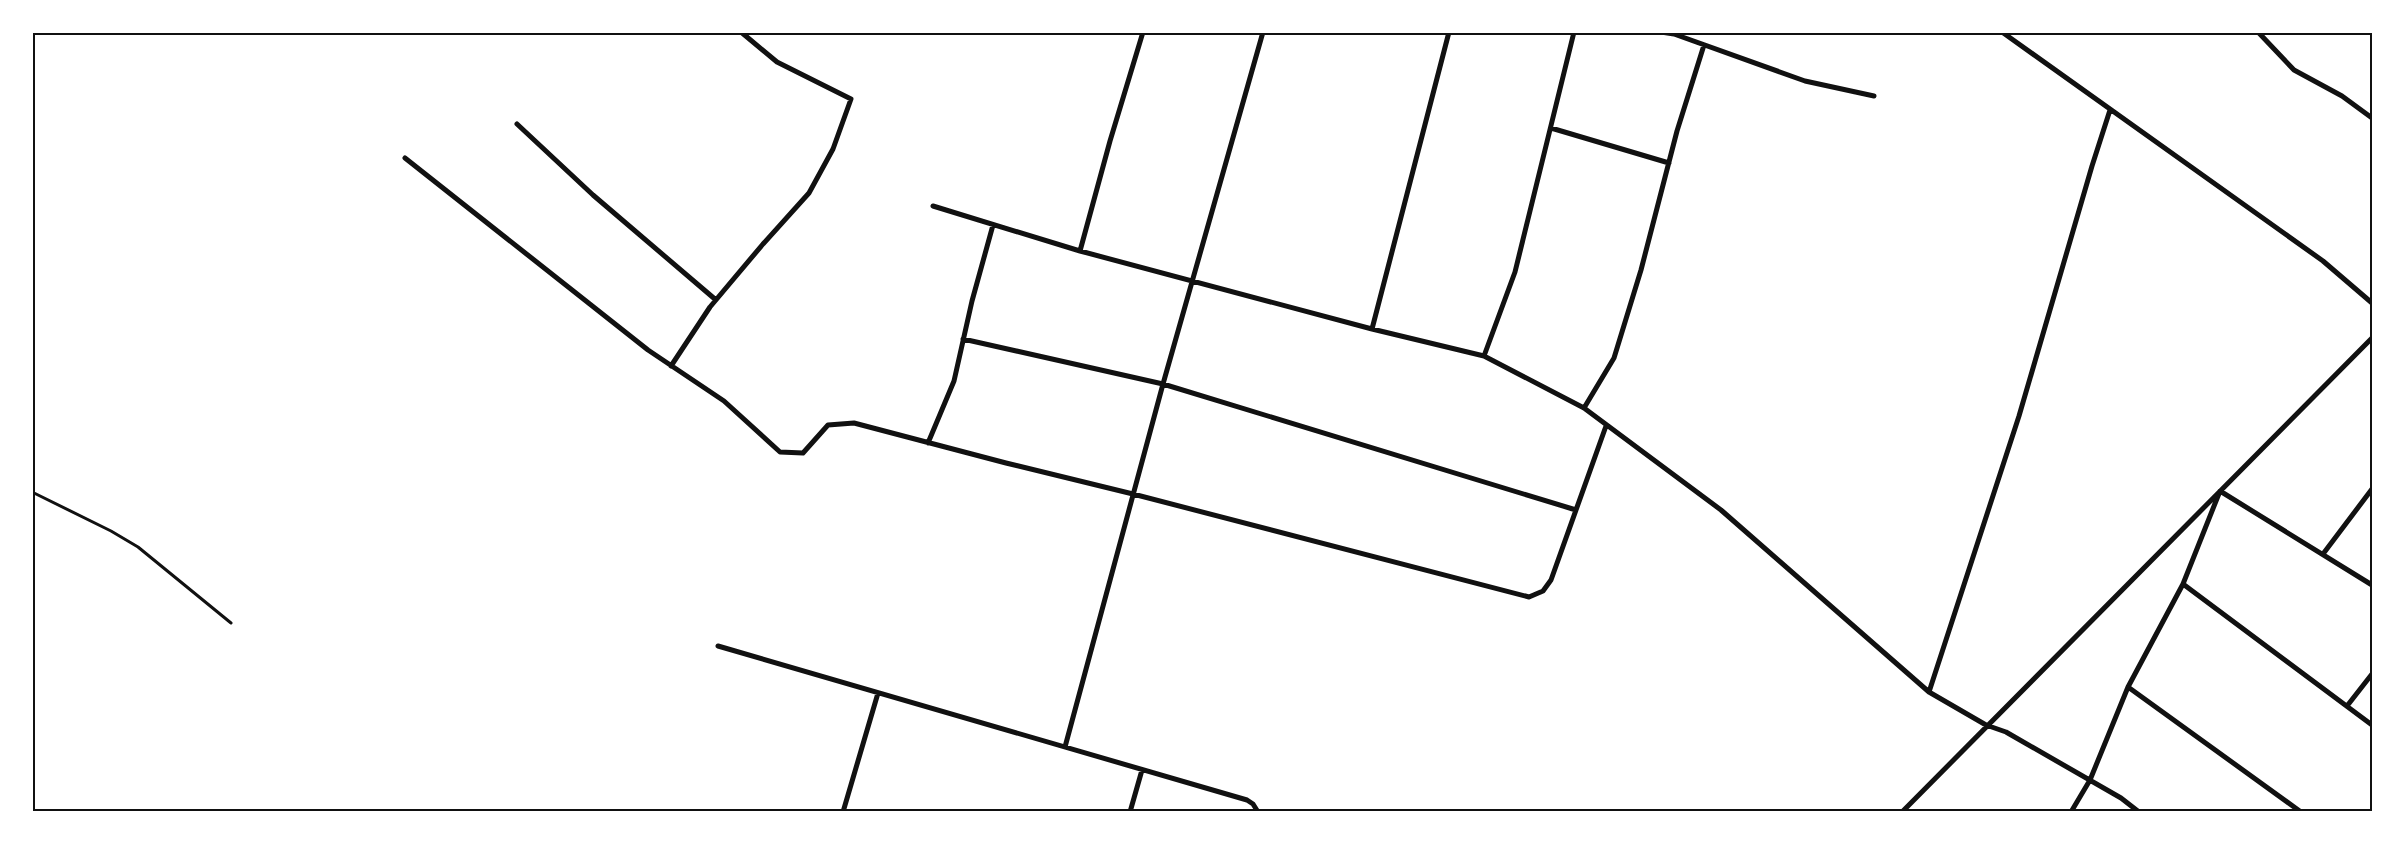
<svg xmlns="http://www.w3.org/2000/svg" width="2405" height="844" viewBox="0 0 2405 844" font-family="'Golos Text',sans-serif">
  <rect width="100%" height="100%" fill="#fff"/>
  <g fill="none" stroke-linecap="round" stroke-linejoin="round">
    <!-- path -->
    <path stroke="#111" stroke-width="3" d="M32,492L111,531L138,547L231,623"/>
    <!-- minor -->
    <path stroke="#111" stroke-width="5" d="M1661,32L1674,34L1805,81L1874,96
      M2002,32L2323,261L2372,303
      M2258,32L2294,70L2342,96L2372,118
      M517,124L593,195L716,300
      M1551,128L1669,163
      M405,158L648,350L724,401L780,452L803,453L828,425L854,423L1006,463L1133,494L1529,597L1543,591L1551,580L1606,426
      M933,206L1080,251L1372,329L1484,356L1584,408L1721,510L1929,692L1986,725L2006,732L2121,798L2139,812
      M1080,251L1110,141L1143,32
      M1372,329L1449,32
      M963,339L1163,384L1576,510
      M1484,356L1515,272L1574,32
      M671,366L710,307L763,244L809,193L833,149L851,99L777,62L741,32
      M1584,408L1614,358L1641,270L1677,131L1704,45
      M928,443L954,381L972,301L993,225
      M2323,554L2372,489
      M2183,584L2372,725
      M718,646L1247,800L1253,804L1258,812
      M2128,687L2301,812
      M1929,692L2019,416L2092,166L2110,110
      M2347,706L2372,674
      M1065,747L1163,384L1263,32
      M843,812L878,693
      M1130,812L1142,770
      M1902,812L2372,338
      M2071,812L2090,780L2128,687L2183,584L2220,491L2372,585"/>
  </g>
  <!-- border -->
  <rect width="2405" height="844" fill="none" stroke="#ffffff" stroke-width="68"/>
  <rect x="34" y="34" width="2337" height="776" fill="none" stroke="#111" stroke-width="2"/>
</svg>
